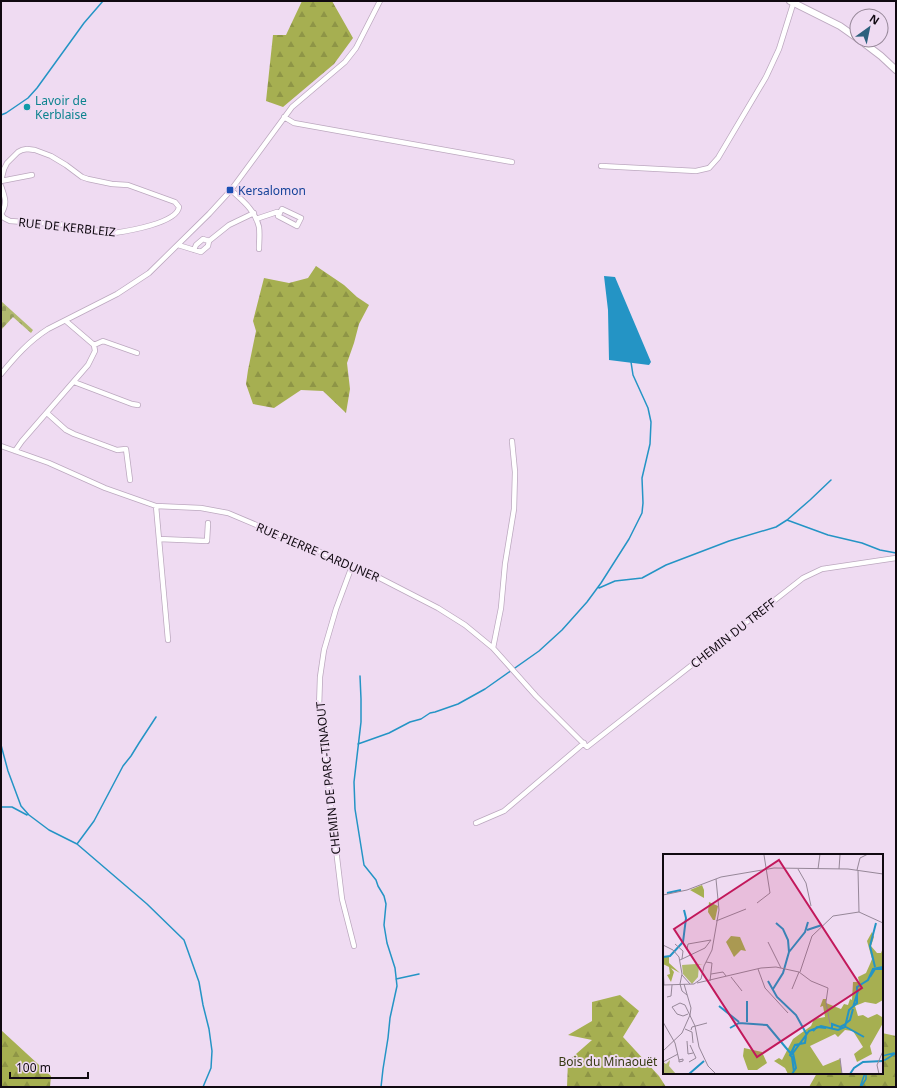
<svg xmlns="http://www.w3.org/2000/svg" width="897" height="1088" viewBox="0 0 897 1088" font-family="'Noto Sans',sans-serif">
  <defs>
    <pattern id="forest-firs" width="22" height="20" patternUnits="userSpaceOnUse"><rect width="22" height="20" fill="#a6af51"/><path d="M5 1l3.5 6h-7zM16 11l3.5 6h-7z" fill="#8e9546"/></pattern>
    <pattern id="cemetery-stones" width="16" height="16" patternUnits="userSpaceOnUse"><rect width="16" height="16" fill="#b1b96f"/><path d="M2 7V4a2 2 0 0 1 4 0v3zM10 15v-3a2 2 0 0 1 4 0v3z" fill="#979e5f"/></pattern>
  </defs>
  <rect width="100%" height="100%" fill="#efdbf2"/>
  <!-- forest -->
  <path fill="url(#forest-firs)" d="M302,1H332L353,38L334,64L283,107L266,101L273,35H286Z
    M316,266L344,285L357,297L369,305L359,324L354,343L347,363L350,389L346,413L323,391L301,390L274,408L253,404L246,384L248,370L256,331L253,321L264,278L289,283L308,278Z
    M620,995L639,1011L623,1037L659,1076L666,1087H567L568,1061L592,1040L568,1035L592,1021V1002Z
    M1,1030L51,1076L50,1087H1Z
    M882,1033L896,1036V1087H809L817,1073H882Z"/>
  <!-- cemetery -->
  <path fill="url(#cemetery-stones)" d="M1,301L33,330L31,333L13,317L1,330Z"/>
  <!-- water -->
  <path fill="#2494c5" d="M604,276L615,277L651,362L649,365L609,360L608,310Z"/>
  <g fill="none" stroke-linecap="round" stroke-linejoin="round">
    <!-- stream -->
    <path stroke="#2494c5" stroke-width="1.5" d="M1,115L6,113L28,98L37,88L84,23L103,1
      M787,520L828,535L862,543L880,550L896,553
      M599,588L615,581L642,578L666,565L729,541L776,527L787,520L810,500L831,480
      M360,676L361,699V722L354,782L355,809L364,865L376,880L378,886L384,896L386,904L384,925L387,943L395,968L397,986L390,1018L388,1038L383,1069L381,1087
      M358,744L389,733L410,722L421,719L430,713L435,712L458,704L485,689L539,651L562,630L587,602L601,583L629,539L642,513L643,503L642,478L650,444L651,422L648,408L633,375L631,362
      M1,745L8,771L21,806L29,815L49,830L77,844L147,904L184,940L199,982L203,1005L209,1029L212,1051L211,1068L203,1087
      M1,807H12L27,815
      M77,844L94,821L123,766L131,756L139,743L156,717
      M396,979L419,974
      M882,1056L894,1053
      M882,1060H885L896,1053
      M860,1087L865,1073
      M861,1087L866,1079V1073"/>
    <defs>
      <path id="street" d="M284,117L294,123L512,162
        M601,166L696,171L709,168L718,158L766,77L779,49L794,1
        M1,181L4,169L7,163L18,152L22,150L27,149L35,150L51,156L66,165L82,177L88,179L112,184L128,185L175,202L179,207C177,223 128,231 114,233H109L68,225L10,221L4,218L1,214
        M1,181L32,175
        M1,186C5,198 8,203 1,214
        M231,190C243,201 255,210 259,227C260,234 259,242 259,249
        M282,209L301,218L297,226L278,216Z
        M256,219L277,212L280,213
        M178,245L201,252L208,246L209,241L229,225L254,213
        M194,250L196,245L203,239L209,241
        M94,345L103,341L137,353
        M1,374C15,357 29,341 48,329L117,294L149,273L209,214L231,190L292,107L345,62L356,48L380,1
        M74,382L132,404L138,405
        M47,413L66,430L74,434L117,450L126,449L130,480
        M1,446L49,463L105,488L156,506L201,508L228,513L370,573L438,608L465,625L493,648L536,696L587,747L803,578L822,569L896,558
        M15,451L22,441L88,365L95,351L94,345L66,321
        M156,506L168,640
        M159,539L207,541L208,523
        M352,566L336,609L324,650L320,677L319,708L342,899L354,946
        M493,648L501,608L505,564L514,509L515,472L512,441
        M476,823L504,811L584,743"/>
      <path id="secondary" d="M790,1L840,26L857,38
        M860,40L881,56L896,70"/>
    </defs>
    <!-- street casing -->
    <use href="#street" stroke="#bca8bf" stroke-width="6"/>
    <!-- secondary casing -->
    <use href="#secondary" stroke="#bca8bf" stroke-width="8"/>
    <!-- street -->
    <use href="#street" stroke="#fff" stroke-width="4.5"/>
    <!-- secondary -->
    <use href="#secondary" stroke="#fff" stroke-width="6"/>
  </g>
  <!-- markers -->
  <circle fill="#0f9aa8" stroke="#efdbf2" stroke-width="1.5" cx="27" cy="107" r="4"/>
  <rect fill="#1a4fb4" stroke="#efdbf2" stroke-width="1.5" x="226" y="186" width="8" height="8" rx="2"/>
  <g text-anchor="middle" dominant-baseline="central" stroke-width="4" stroke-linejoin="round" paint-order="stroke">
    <!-- culture labels -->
    <g font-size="12" fill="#0d838f" stroke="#efdbf2" text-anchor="start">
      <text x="35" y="100">Lavoir de<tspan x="35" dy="14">Kerblaise</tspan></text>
    </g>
    <!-- transit labels -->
    <g font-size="12" fill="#164399" stroke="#efdbf2" text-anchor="start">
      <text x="238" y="190">Kersalomon</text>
    </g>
    <!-- street labels -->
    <g font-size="12" fill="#100911" stroke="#efdbf2">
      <text transform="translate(67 227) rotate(6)">RUE DE KERBLEIZ</text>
      <text transform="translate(318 552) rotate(23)">RUE PIERRE CARDUNER</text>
      <text transform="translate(733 633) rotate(-38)">CHEMIN DU TREFF</text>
      <text transform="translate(328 778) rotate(-96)">CHEMIN DE PARC-TINAOUT</text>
    </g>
    <!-- park labels -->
    <g font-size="12" fill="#373b13" stroke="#efdbf2">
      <text x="608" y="1061">Bois du Minaouët</text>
    </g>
  </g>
  <!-- overview -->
  <g transform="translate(663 854)">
    <rect width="220" height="220" fill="#efdbf2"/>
    <path d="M7,206L6,212L13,220H0V208L3,210Z" fill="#b1b96f"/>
    <path d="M39,31L41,36V44L27,36ZM46,48L55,52L52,66H50L45,58ZM209,78L211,83L208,92L214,99H218L220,94V146L213,150L202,148L192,152L195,162L200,161L205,164L214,160L219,163L220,169L207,192L209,200L194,208L191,200L200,193L190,177L182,176L175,183L172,180L147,192L160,212L177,205L179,220H125L122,214L111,207L116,204L119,206L130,185L148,172L151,165L162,163L160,152L157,153L160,145H163V149L178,155L181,150L185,151L187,145L189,146L190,128H196L195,123L203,119L207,110L209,105L204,87ZM68,82L77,83L83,97L78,96L71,103L63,88ZM6,102V109L17,119L8,114L11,118L8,128L4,121L7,120L6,113L0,110V103ZM81,194L99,198L104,209L94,216H85L80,202Z" fill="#a6af51"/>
    <path d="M33,110L40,111H36L35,123L29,130L20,120L19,111Z" fill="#b1b96f"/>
    <path fill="none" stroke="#2494c5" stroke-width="2" d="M4,39L18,36M144,76L159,71M126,98L142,78L145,68M0,103L7,102L20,88L23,64L21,56M212,113L207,92L213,69M207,123L212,115H220M105,127L114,143L133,161L144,181M110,135L120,119L126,98L125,86L120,75L113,69M84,147V168M56,152L76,168M190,153L195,137M183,173L201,183M67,174L76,169L104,171L129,201M169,174V170L177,173L181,171L187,166L190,155M150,177L154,173L163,174M131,218L129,203L127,201L132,191L142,189L143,182M26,220L41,207M129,220L133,214L130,199L146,177L158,172L175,176L182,173L186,156L194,149V133L205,126L210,115L220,113M187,220L191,214L200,208L220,207"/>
    <path fill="none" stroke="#968798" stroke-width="1" d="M135,15L143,29L148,52M155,15L157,0M176,15L177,1M194,16L197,4L205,0M195,16L196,58M0,41L24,36L58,23L111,14L185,15L220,20M94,49L107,39L101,1M53,67L83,55M105,88L118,114M12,90L20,97L19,105M0,91L10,96L16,103L19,120L17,130L19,137L24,141M17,106L42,94L48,86L25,90L24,95L27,100M43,108L49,109L47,127M0,113L1,131M95,115L102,134L125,159M137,118L149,82L170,62L196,58L220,69M48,120L60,118L63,122M19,121L27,130M68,123L79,137M34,129L98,114L113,113L136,118L148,127L165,134L163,148L167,170M0,131L31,130L38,125L41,112L49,96L56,56L53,25M129,135L136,118M4,143L8,142L9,131M25,160L20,162L14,160L9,153L17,149L22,151L32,172L36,193L45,212L53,220M0,168L12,189L16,206M22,175L29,178L30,189M28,176L29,173L44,169M24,187L25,200L30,199M0,197L19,179L27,161L28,154L21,130M177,204L179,220M20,205V207L16,208V206ZM0,208L15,200M26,208L33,204L27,191M216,220L214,211L220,197"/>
    <path fill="#c2185b" fill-opacity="0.15" stroke="#c2185b" stroke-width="2" d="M116,6L199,134L94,203L11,75Z"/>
    <rect width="220" height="220" fill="none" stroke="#100911" stroke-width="2"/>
  </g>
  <!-- border -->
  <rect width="897" height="1088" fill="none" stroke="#100911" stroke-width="4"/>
  <!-- north arrow -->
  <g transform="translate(869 28) rotate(33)"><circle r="19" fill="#efdbf2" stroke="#968798"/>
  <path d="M0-3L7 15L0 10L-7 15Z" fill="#2c617d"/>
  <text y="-6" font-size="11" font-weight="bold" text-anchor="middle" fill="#100911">N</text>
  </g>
  <!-- scale -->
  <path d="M10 1072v6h78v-6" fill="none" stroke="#100911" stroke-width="2"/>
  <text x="16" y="1072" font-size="12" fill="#100911" stroke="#efdbf2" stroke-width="3" paint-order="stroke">100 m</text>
</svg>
